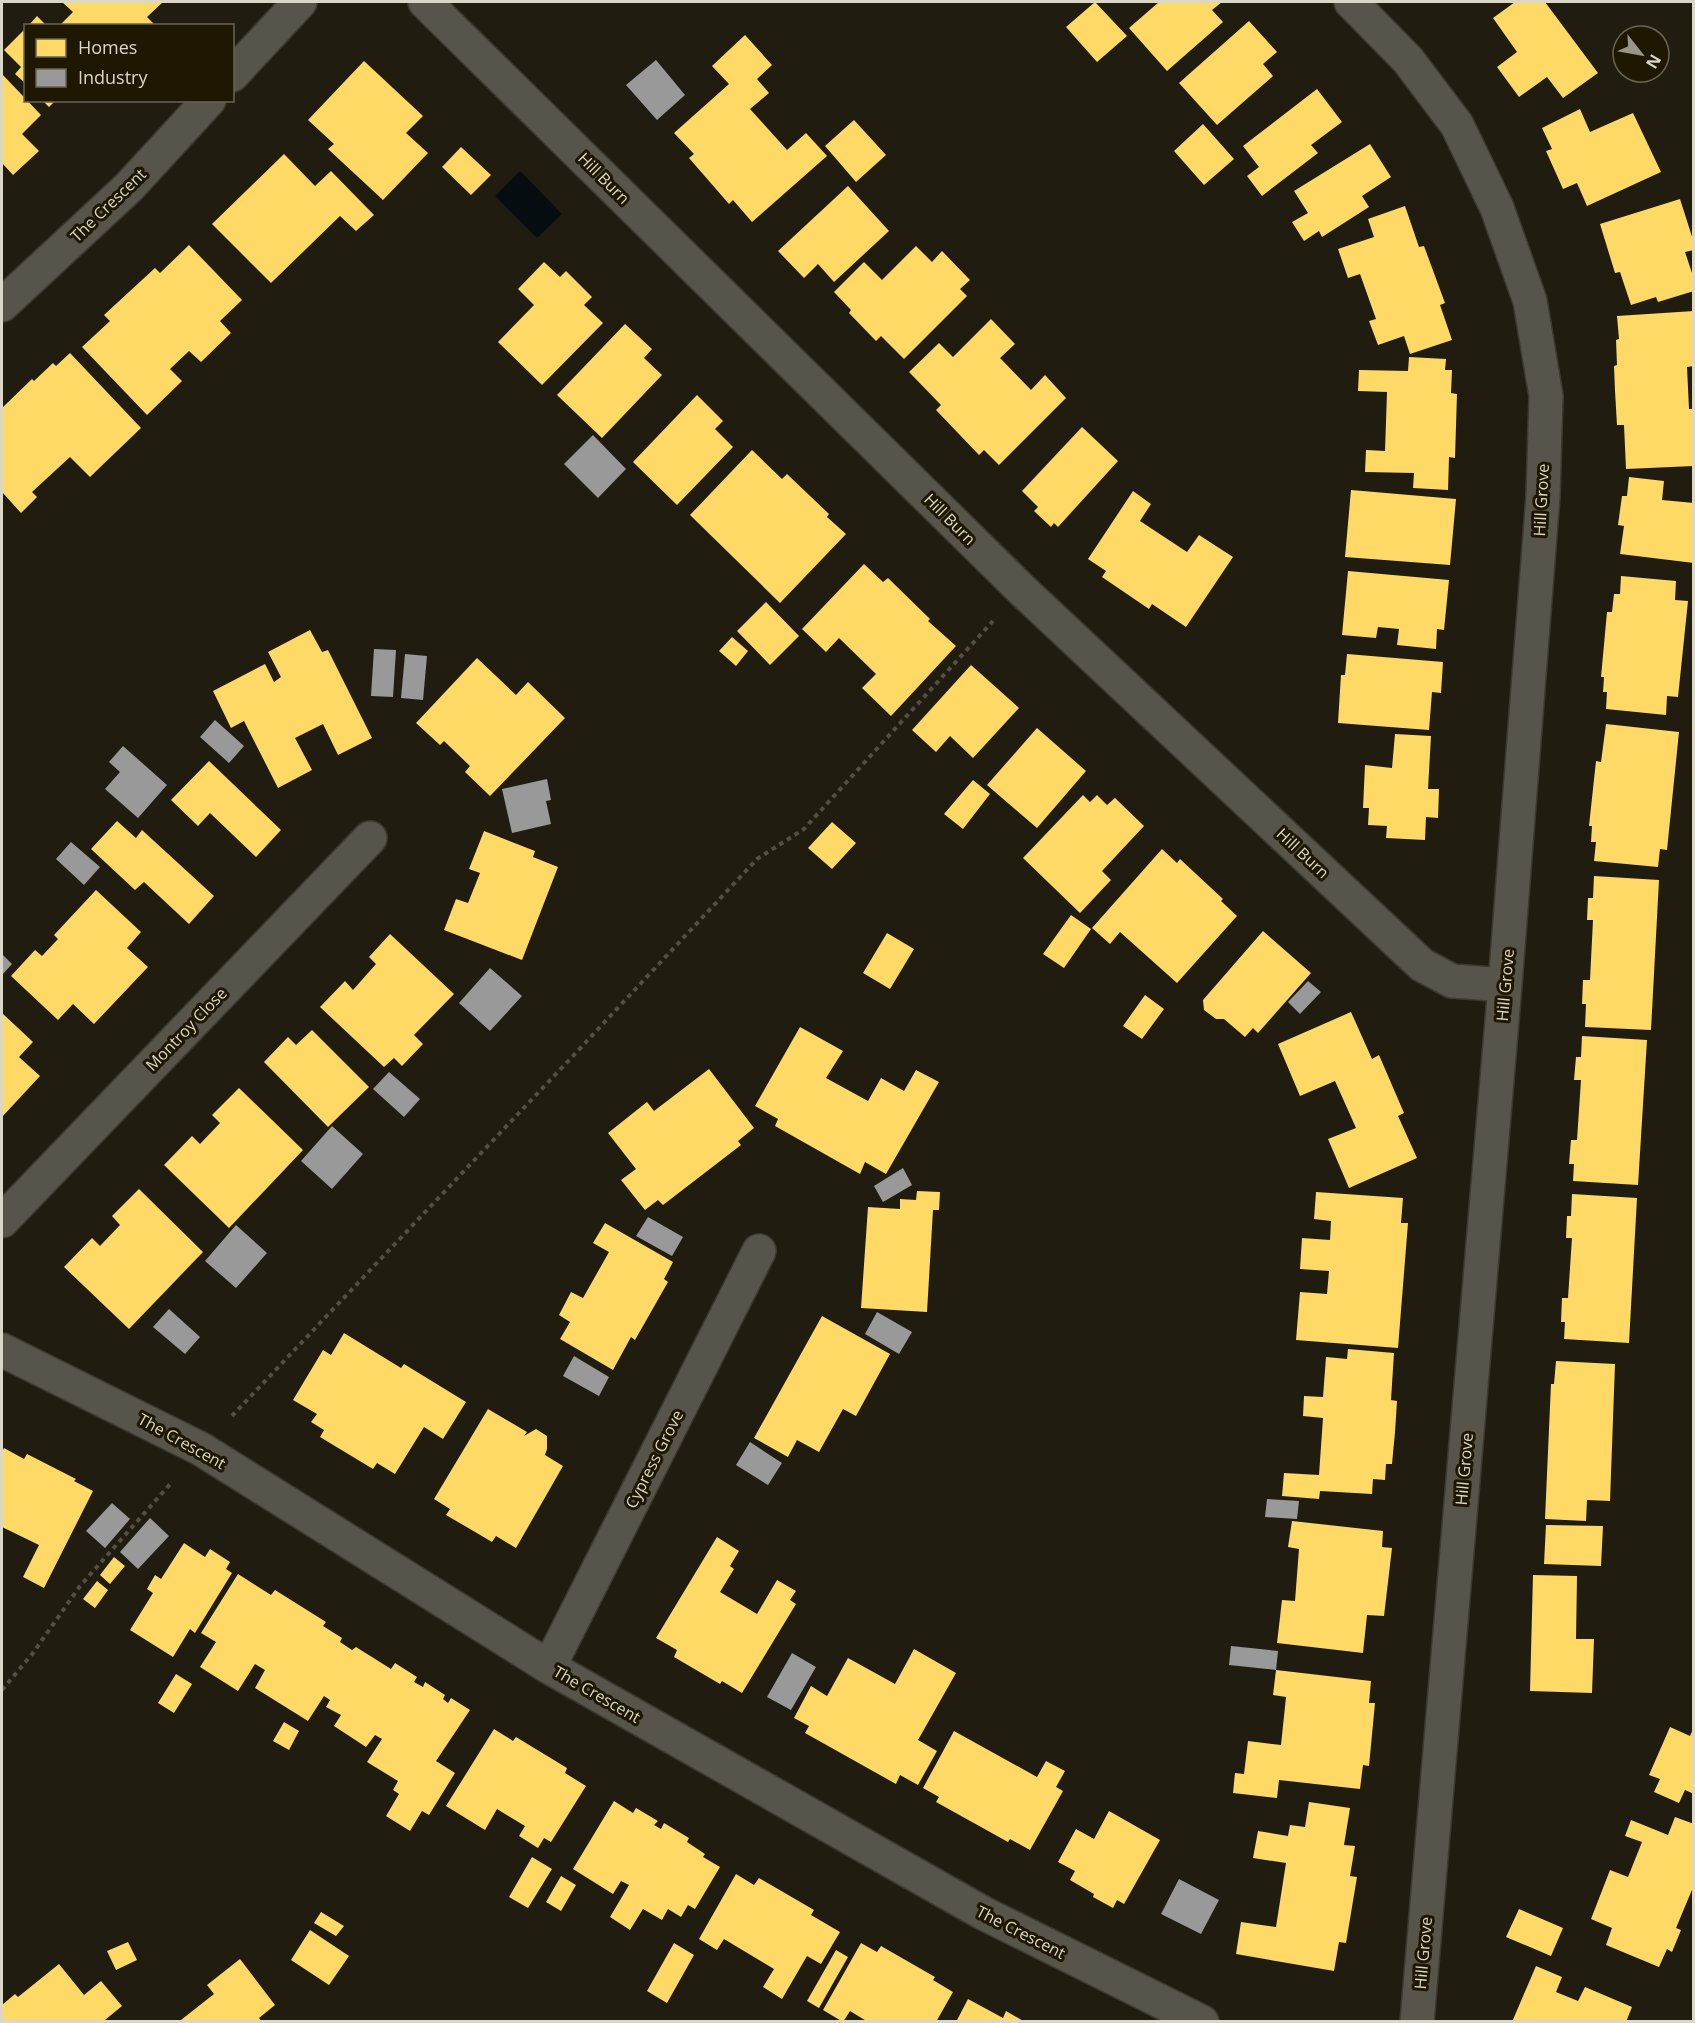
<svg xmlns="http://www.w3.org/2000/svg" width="1695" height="2023" viewBox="0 0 1695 2023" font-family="'Open Sans',sans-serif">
  <rect width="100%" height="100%" fill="#201d10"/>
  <!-- water -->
  <path fill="#050d10" d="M520,171L562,214L537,238L495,196Z"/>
  <!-- homes -->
  <path fill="#ffd966" d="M62,2H163L147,17L156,26H59L73,12Z
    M1095,2L1127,36L1097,62L1066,27Z
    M1159,2H1222L1212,10L1223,22L1167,71L1129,28Z
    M1515,2H1545L1598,73L1563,98L1547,77L1519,97L1497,67L1517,52L1493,18Z
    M37,16L47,26H28Z
    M1249,21L1277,52L1263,64L1273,76L1217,125L1179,83Z
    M26,28V84L15,74L21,67L4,50Z
    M745,35L772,65L757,79L769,93L750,109L787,150L806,133L827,156L752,222L733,200L729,204L689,158L694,154L674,133L729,84L712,66Z
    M364,61L423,116L406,133L428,153L383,200L328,149L334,144L308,120Z
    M2,74L41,115L22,134L39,151L13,175L2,163Z
    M1317,89L1342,122L1311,145L1318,153L1262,196L1247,176L1259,167L1243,146Z
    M42,100H56L49,107Z
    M1580,109L1590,132L1633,113L1661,172L1587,206L1577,183L1563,189L1546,151L1552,149L1542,128Z
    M854,120L886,155L856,182L825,146Z
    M1203,124L1234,159L1204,185L1174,151Z
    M1370,144L1391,177L1362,196L1369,207L1322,237L1319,231L1304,241L1292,222L1308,213L1294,191Z
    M461,147L491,175L471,195L442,167Z
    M284,154L315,186L331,171L374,215L356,231L340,216L271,283L212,224Z
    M848,186L889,231L834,282L818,264L804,278L778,251Z
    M1680,199L1694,243V250L1685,252L1694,279V291L1658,302L1656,297L1631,305L1620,272L1615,273L1600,224Z
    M1405,206L1419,247L1424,246L1445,303L1440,305L1452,340L1410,354L1404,336L1378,345L1369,321L1376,319L1360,274L1348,278L1338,249L1374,237L1368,219Z
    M189,245L242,300L220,321L231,333L201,362L189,351L170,369L182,381L147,415L82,347L110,321L104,315L155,268L160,273Z
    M916,246L932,262L942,251L970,280L960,289L967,296L904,359L881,336L876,341L849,313L851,310L834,292L864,262L882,280Z
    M544,262L560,277L566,271L592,297L584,305L603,323L542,385L498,342L534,305L518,289Z
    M1694,311V366L1687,367L1689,409H1694V466L1626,469L1624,425H1617L1615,391L1614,366L1617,365L1616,340L1619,339L1617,316Z
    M991,319L1015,344L1000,358L1031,390L1045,375L1066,398L999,465L984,450L979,455L936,410L941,405L909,372L939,343L953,357Z
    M625,324L652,349L644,358L662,375L602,438L557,395Z
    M70,353L141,428L90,477L70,457L32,492L37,497L21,513L2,492V408L32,379L34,381L53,363L56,366Z
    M1409,357L1446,359L1445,370H1452L1451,393L1457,394L1455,458L1449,457L1448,490L1413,488L1414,473L1365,472L1366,450L1385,451L1387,392L1358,391L1359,370L1408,371Z
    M697,395L723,421L715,429L733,447L677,505L633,462Z
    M1082,427L1118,461L1058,527L1054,523L1051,527L1034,511L1038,507L1022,491Z
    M752,450L782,479L787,474L829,514L827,517L846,534L780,603L690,515Z
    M1629,477L1664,481L1662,500L1694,503V563L1620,554L1624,526L1618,525L1622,496H1627Z
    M1351,490L1456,499L1450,565L1345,557Z
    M1133,491L1151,504L1140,521L1187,552L1199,535L1233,557L1186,627L1152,604L1149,609L1102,577L1106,571L1088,559Z
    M864,564L883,582L888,578L930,619L928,621L956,646L891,716L862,688L876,674L839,638L826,652L802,629Z
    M1348,571L1449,580L1444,630L1437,629L1436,649L1397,645L1399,629L1378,627L1376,638L1342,635Z
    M1621,576L1676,581L1675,600L1688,601L1678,697L1667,696L1666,715L1606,709L1607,692H1603L1604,677H1601L1607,612H1612L1614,594H1620Z
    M766,602L799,636L770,665L737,631Z
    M310,630L322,652L328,650L372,738L338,755L323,724L295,738L312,770L278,788L244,721L231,728L213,691L265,664L274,682L281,677L268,652Z
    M732,637L748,651L736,666L719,651Z
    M1347,654L1443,662L1441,693L1432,692L1429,730L1338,723L1341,675H1345Z
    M477,658L516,695L528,682L565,718L490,796L465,772L470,766L444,741L440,745L416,723Z
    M971,665L1019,708L973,758L950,736L936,752L912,730Z
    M1606,724L1679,732L1667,850L1660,849L1658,867L1594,861L1596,842H1591L1592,826H1589L1596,761L1601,762Z
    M1037,728L1086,771L1037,828L987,785Z
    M1395,734L1431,736L1428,789H1439L1438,818L1426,817L1425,840L1386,838L1387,826L1368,825L1369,808H1363L1365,765L1392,768Z
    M209,761L281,830L256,857L210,813L198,826L171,800Z
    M973,780L990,794L963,829L944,814Z
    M1083,795L1090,802L1097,795L1107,805L1115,798L1144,826L1102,871L1111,880L1080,913L1023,858Z
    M117,821L136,838L142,830L214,896L189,924L144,882L135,890L91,849Z
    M832,822L856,843L832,869L808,848Z
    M484,831L535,851L533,857L558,867L522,960L444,930L456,899L468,903L480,873L469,869Z
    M1162,849L1177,863L1180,859L1223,899L1221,901L1237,916L1177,983L1120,932L1110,944L1092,928Z
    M1594,876L1659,880L1651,1030L1585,1027L1586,1004H1582L1583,980H1590L1593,920H1587L1588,898H1593Z
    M96,890L141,932L127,948L148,967L94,1024L73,1004L58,1020L11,976L35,950L42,956L58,939L54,935Z
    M1071,915L1091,929L1064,968L1043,954Z
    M1263,931L1311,973L1258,1033L1253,1028L1245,1037L1224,1019H1216L1204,1010L1203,1000Z
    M887,933L914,949L890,989L863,973Z
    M390,934L454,994L414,1035L423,1044L402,1066L394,1058L384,1067L320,1007L345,981L353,990L376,964L369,957Z
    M1145,995L1164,1009L1142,1039L1123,1026Z
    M1351,1012L1372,1059L1379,1055L1404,1113L1398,1116L1417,1158L1349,1188L1328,1139L1356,1128L1335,1081L1300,1096L1278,1044Z
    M2,1013L33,1042L19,1057L40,1076L2,1117Z
    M800,1027L843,1051L826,1078L868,1101L881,1078L904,1091L916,1070L939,1082L886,1174L865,1162L860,1174L775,1126L778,1119L755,1106Z
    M312,1030L369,1087L328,1127L264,1062L288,1037L296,1045Z
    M1582,1036L1647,1040L1638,1185L1573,1181L1574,1164H1569L1571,1140H1577L1581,1080H1574L1576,1057H1581Z
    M709,1069L754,1128L738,1141L741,1145L663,1205L658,1200L645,1210L621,1180L636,1169L608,1133L647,1102L654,1111Z
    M239,1088L303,1150L229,1228L164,1165L192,1136L200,1144L220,1123L212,1115Z
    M139,1189L203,1252L129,1329L64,1267L92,1238L100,1246L120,1225L112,1216Z
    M917,1191L940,1192L939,1210H933L927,1312L861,1308L868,1207L900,1209V1199L916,1200Z
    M1316,1192L1403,1198L1401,1223H1408L1398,1348L1296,1340L1300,1292L1327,1294L1329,1271L1300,1269L1302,1238L1330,1240L1331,1221L1314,1219Z
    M1572,1194L1637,1198L1629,1343L1564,1339L1565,1322H1561L1562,1298H1568L1572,1238H1566L1567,1216H1571Z
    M605,1223L673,1262L664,1279L668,1282L635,1340L631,1337L613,1370L560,1339L570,1322L559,1315L571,1292L583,1298L609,1252L593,1243Z
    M822,1316L890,1354L856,1416L843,1409L819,1452L797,1440L788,1457L754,1438Z
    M344,1333L401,1368L404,1364L466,1402L443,1439L424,1427L395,1474L377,1463L373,1469L320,1437L324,1430L311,1422L317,1414L293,1400L323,1350L331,1355Z
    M1348,1349L1394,1353L1391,1400L1397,1401L1395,1432L1392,1464H1386L1385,1480L1373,1479L1372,1494L1320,1491L1319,1499L1282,1496L1284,1473L1319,1475L1323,1418L1303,1416L1304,1396L1323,1397L1326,1357L1347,1359Z
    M1556,1361L1615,1364L1610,1501L1587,1500L1586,1521L1545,1519L1551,1384H1554Z
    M488,1409L527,1432L524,1436L536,1429L547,1436V1449L545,1455L563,1466L516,1548L496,1536L492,1542L470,1529L446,1515L450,1509L434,1499Z
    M4,1448L24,1459L27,1454L76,1479L74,1481L93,1491L44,1588L23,1577L39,1545L2,1527V1452Z
    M1292,1521L1383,1531L1382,1547L1392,1548L1384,1616L1367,1615L1363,1653L1277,1643L1282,1600L1295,1601L1299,1549L1288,1547Z
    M1546,1525L1603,1526L1601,1566L1544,1564Z
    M717,1537L739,1551L730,1566L734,1569L720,1592L757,1614L777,1580L796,1591L790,1600L796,1604L742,1693L722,1681L720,1684L674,1657L677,1650L656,1638Z
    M184,1543L205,1557L210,1549L230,1562L226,1569L232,1573L195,1633L190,1629L173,1657L130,1630L153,1593L147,1589L155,1575L161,1579Z
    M114,1557L125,1566L110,1584L100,1575Z
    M238,1574L271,1595L275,1590L326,1622L323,1626L342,1638L340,1642L352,1650L356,1647L391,1669L395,1663L417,1677L414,1682L423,1687L425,1682L445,1695L443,1699L448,1703L451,1698L470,1710L436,1761L455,1773L429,1815L422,1811L410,1831L386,1816L399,1794L393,1790L398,1781L367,1762L382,1739L375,1735L366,1747L334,1726L341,1715L326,1707L330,1700L324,1696L308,1721L255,1688L265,1670L255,1664L238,1691L200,1667L216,1642L201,1633Z
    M1533,1575L1577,1576L1576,1639H1594L1592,1693L1530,1691Z
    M97,1581L108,1590L95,1608L83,1599Z
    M914,1649L956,1673L918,1740L937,1751L918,1785L900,1775L896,1784L805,1733L809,1726L794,1718L811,1686L827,1696L848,1658L895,1684Z
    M1276,1670L1371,1681L1369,1703H1375L1369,1766L1363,1765L1360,1789L1279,1780L1277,1798L1233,1793L1235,1773L1244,1774L1248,1741L1281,1745L1286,1697L1273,1695Z
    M176,1674L192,1684L174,1713L158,1703Z
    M284,1722L299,1731L289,1750L273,1741Z
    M1670,1727L1690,1736L1694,1727V1794L1685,1790L1679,1803L1654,1792L1660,1779L1649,1775Z
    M494,1729L513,1741L516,1737L567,1768L565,1773L586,1786L551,1842L544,1838L538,1848L519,1836L525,1826L497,1809L485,1830L446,1806Z
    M954,1731L1037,1777L1046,1761L1065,1771L1056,1787L1063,1791L1030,1850L1010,1839L1008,1842L936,1802L939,1797L923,1788Z
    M614,1801L633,1813L636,1808L658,1821L654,1825L661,1829L664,1823L689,1838L687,1842L705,1854L703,1857L720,1867L695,1909L688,1905L681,1917L668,1909L662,1920L643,1909L630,1930L610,1917L629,1885L621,1881L613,1894L573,1869Z
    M1309,1802L1350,1808L1344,1845L1355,1846L1350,1876L1357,1877L1346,1943L1339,1942L1334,1971L1236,1954L1241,1922L1276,1927L1286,1863L1253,1858L1258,1831L1288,1836L1290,1825L1305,1827Z
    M1109,1811L1160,1840L1124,1904L1117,1900L1113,1908L1093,1897L1094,1894L1070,1880L1075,1871L1058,1862L1076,1829L1094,1839Z
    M1675,1817L1694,1824V1885L1676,1928L1681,1930L1672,1952L1667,1949L1659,1967L1606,1945L1612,1928L1591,1919L1610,1870L1628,1877L1642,1842L1625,1836L1631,1820L1668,1835Z
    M532,1857L552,1869L528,1908L509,1897Z
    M736,1874L754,1885L759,1878L814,1910L811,1915L840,1932L821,1964L807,1956L782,1999L763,1987L774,1969L724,1939L717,1950L699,1939Z
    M561,1876L576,1885L561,1911L546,1902Z
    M1519,1909L1563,1928L1551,1956L1506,1937Z
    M321,1912L344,1926L336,1936L314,1923Z
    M310,1930L349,1956L329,1985L291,1960Z
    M128,1942L137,1960L116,1970L107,1951Z
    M674,1943L694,1955L667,2003L647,1991Z
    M861,1943L877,1952L881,1946L935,1977L933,1980L953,1992L936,2022H868L850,2011L843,2022L823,2010Z
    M836,1950L848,1957L819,2008L807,2001Z
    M240,1959L275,2005L259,2018L262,2022H182L181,2020L214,1994L207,1985Z
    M59,1964L84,1995L101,1981L122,2006L105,2020L106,2022H2V2005L15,1994L18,1997Z
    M1536,1966L1562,1977L1556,1992L1578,2001L1585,1987L1632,2007L1626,2022H1512Z
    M968,1999L1003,2018L1006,2011L1025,2022H956Z"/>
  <!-- industry -->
  <path fill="#999" d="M656,60L685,95L657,120L626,85Z
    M593,435L626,469L598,498L564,464Z
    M374,649L396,650L393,697L371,696Z
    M405,654L427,656L423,700L401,698Z
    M215,720L244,746L229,763L200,737Z
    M123,746L167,785L138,818L105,789L120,772L109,762Z
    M547,779L551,800L546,801L551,824L512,833L502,789Z
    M71,842L100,867L84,885L56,859Z
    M2,954L12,964L2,975Z
    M490,968L522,996L490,1031L459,1003Z
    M1308,981L1321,992L1300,1014L1288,1002Z
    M389,1072L420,1099L404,1117L373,1089Z
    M332,1126L363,1154L332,1189L301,1161Z
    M903,1168L912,1185L883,1202L874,1186Z
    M648,1217L683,1237L672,1256L636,1236Z
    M236,1225L267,1253L236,1288L205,1261Z
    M169,1309L200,1337L185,1354L153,1327Z
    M877,1312L912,1332L899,1354L865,1334Z
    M574,1356L609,1377L599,1396L563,1376Z
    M750,1442L782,1463L768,1485L736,1465Z
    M1267,1499L1299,1501L1297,1519L1265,1517Z
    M112,1503L130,1519L105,1548L86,1531Z
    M150,1518L169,1536L138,1569L120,1552Z
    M1231,1646L1278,1651L1276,1670L1229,1665Z
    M792,1653L816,1667L791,1710L767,1697Z
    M1179,1879L1219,1900L1201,1934L1161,1914Z"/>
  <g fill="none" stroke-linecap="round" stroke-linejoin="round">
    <defs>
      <path id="street" d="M425,2L1022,590L1422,965L1452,981L1505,985
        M1351,2L1408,60L1457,125L1497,208L1530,301L1546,396L1543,496L1505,985L1417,2022
        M232,75L300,2
        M2,305L129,187L209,100
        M2,1221L370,838
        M2,1350L201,1449L549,1667L983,1913L1202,2022
        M549,1667L759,1251"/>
    </defs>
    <!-- street casing -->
    <use href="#street" stroke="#3c3930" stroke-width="36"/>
    <!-- path -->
    <path stroke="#524f46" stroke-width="4" stroke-dasharray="4.5 4.5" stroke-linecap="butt" d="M232,1416L572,1057L757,859L804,829L993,621
      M2,1690L33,1653L80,1586L172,1482"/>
    <!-- street -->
    <use href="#street" stroke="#575449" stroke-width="33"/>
  </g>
  <g text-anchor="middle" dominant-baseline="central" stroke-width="6" stroke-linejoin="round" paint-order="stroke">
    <!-- street labels -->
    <g font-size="16" fill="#dad6c8" stroke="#1e1802">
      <text transform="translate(604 178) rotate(45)">Hill Burn</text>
      <text transform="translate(108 205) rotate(-44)">The Crescent</text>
      <text transform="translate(1541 500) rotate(-87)">Hill Grove</text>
      <text transform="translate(950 519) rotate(45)">Hill Burn</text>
      <text transform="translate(1303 853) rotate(43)">Hill Burn</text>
      <text transform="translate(1505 985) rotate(-85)">Hill Grove</text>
      <text transform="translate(186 1029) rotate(-46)">Montroy Close</text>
      <text transform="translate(182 1441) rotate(29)">The Crescent</text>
      <text transform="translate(654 1459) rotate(-63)">Cypress Grove</text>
      <text transform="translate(1464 1469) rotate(-85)">Hill Grove</text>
      <text transform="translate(597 1694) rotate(30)">The Crescent</text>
      <text transform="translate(1021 1932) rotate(27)">The Crescent</text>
      <text transform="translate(1423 1953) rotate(-85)">Hill Grove</text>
    </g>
  </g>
  <!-- border -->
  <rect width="1695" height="2023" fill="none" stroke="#dad6c8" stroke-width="6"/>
  <!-- legend -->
  <rect x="24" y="24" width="210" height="78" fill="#1e1802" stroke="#696451" stroke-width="1.5"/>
  <rect x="36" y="39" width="30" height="18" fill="#ffd966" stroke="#696451" stroke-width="1.5"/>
  <text x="78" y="54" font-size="18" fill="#dad6c8">Homes</text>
  <rect x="36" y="69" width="30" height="18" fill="#999999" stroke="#696451" stroke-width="1.5"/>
  <text x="78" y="84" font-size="18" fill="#dad6c8">Industry</text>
  <!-- north arrow -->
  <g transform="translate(1641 54) rotate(121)"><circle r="28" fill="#1e1802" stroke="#696451" stroke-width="1.5"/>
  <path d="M0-4.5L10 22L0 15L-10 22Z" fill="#999588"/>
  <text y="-9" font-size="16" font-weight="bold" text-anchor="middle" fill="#dad6c8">N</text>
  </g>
</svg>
